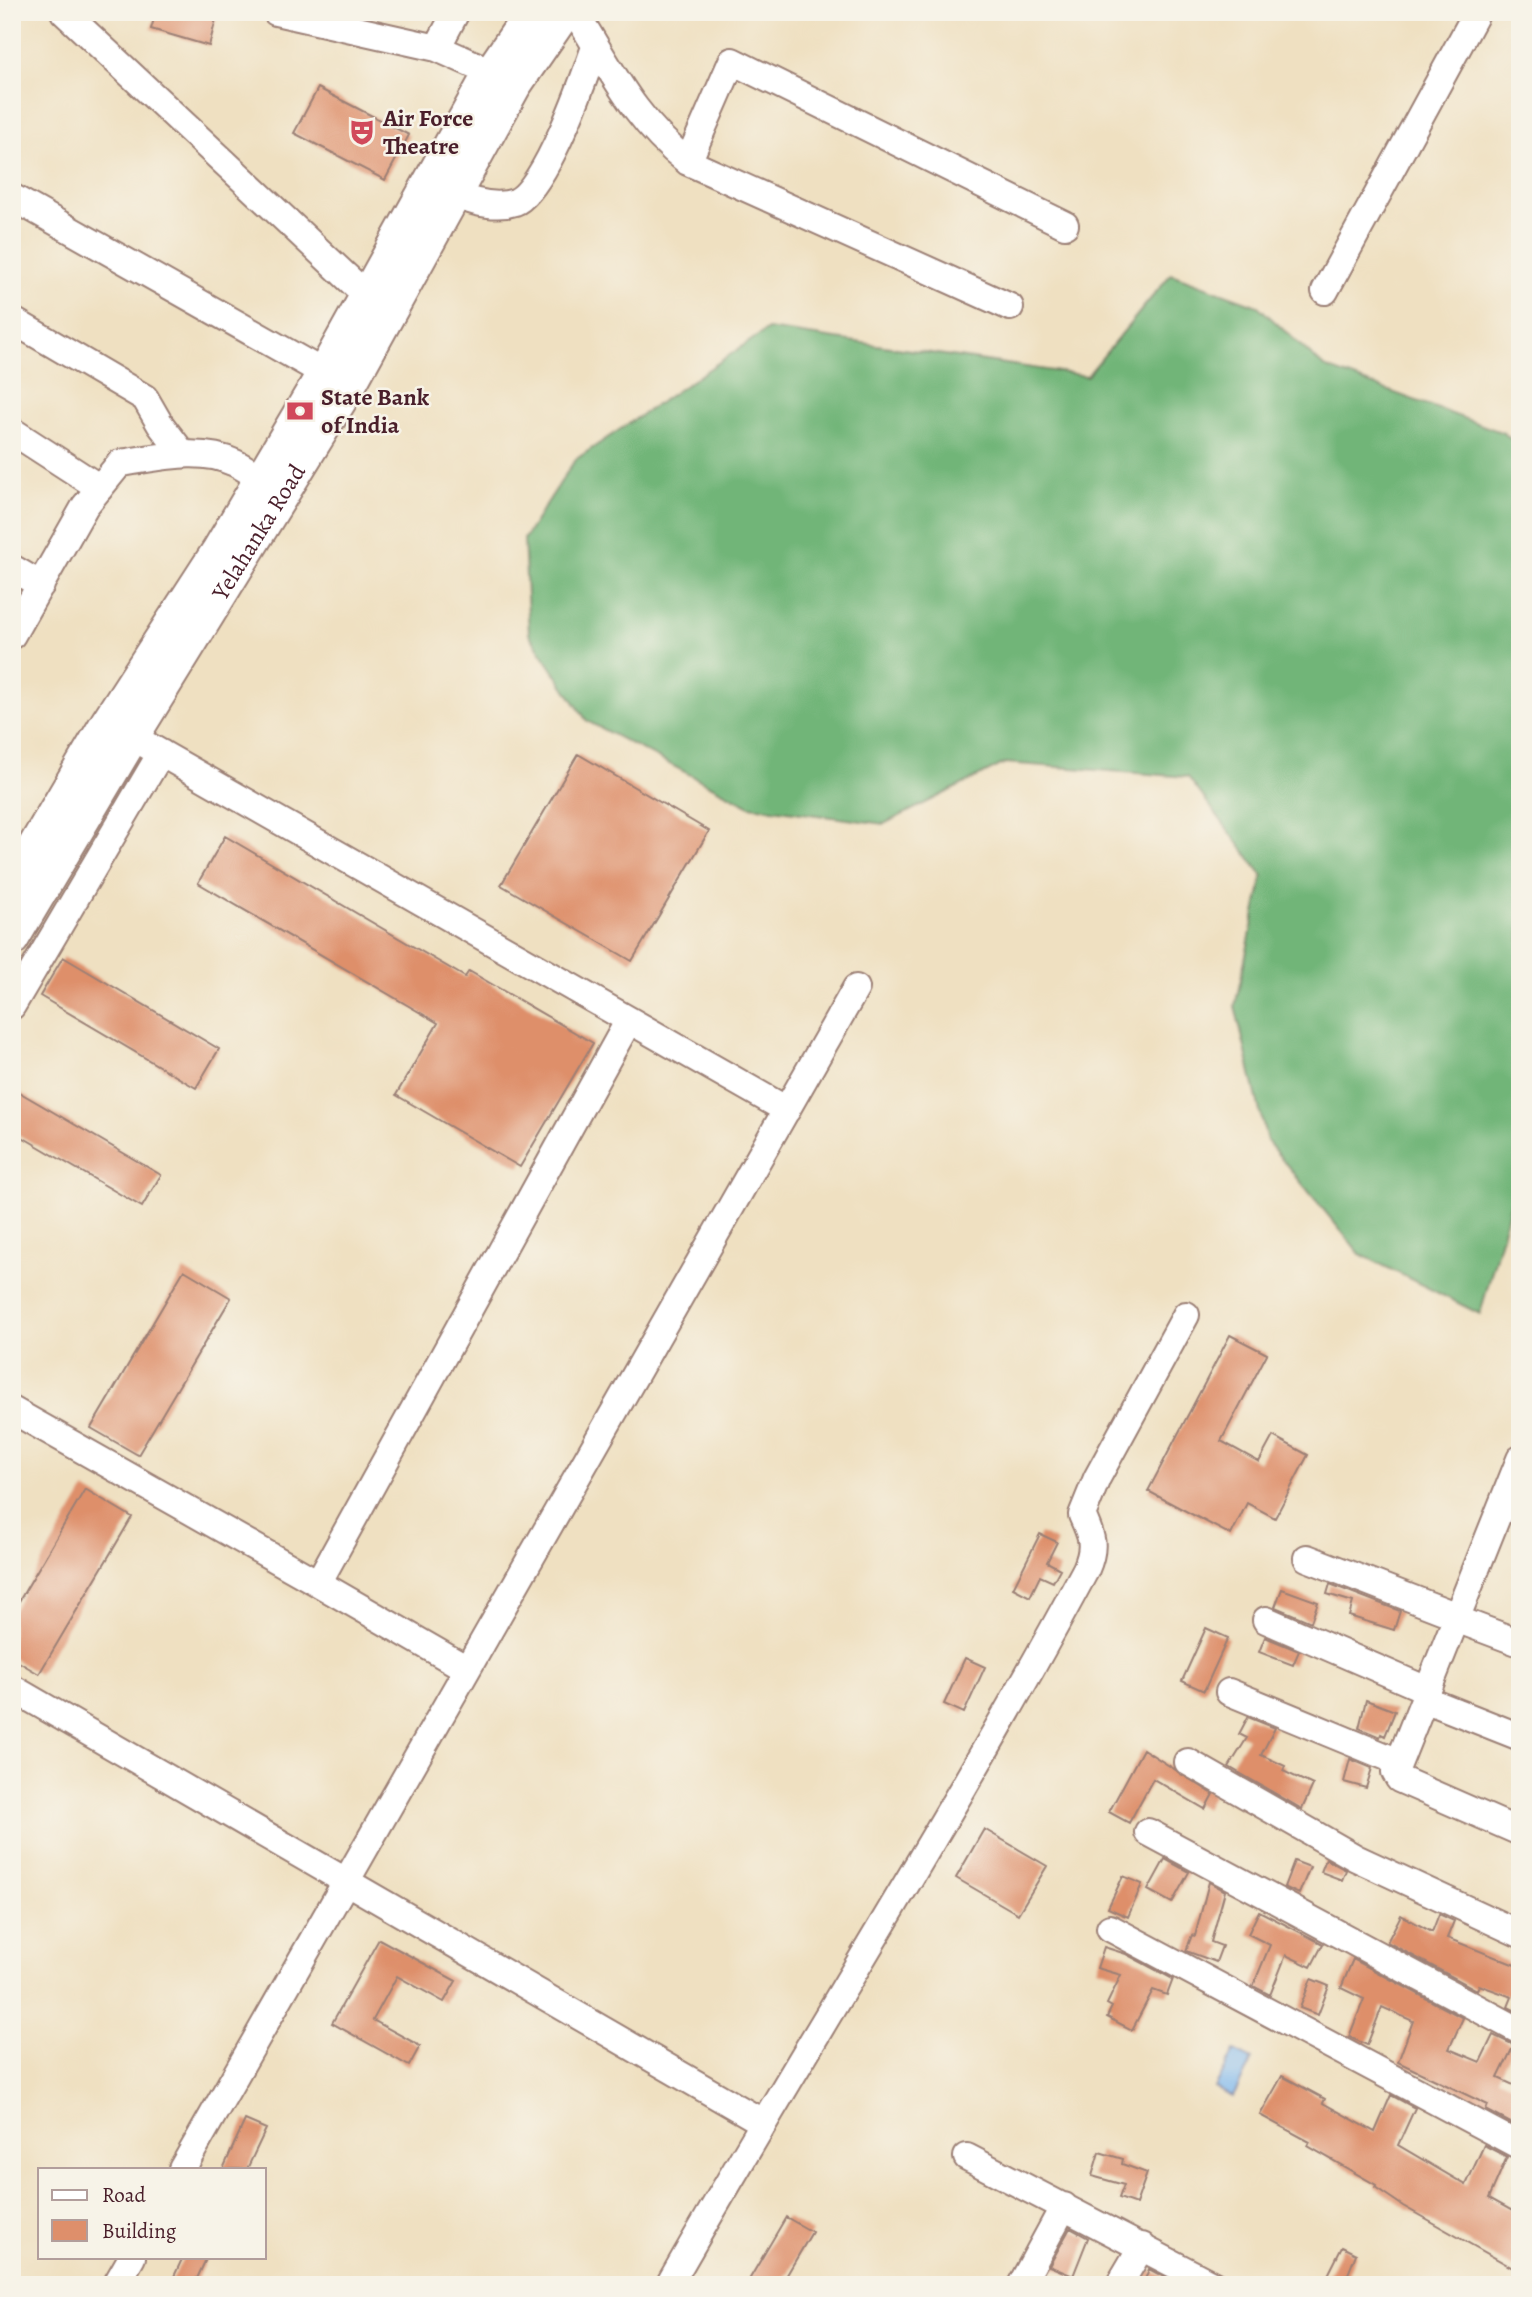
<svg xmlns="http://www.w3.org/2000/svg" width="1532" height="2297" viewBox="0 0 1532 2297" font-family="Alegreya,serif">
  <rect width="100%" height="100%" fill="#f7f3e8"/>
  <filter id="ink" filterUnits="userSpaceOnUse"><feTurbulence type="fractalNoise" baseFrequency=".0143" numOctaves="2"/><feDisplacementMap in="SourceGraphic" scale="14" xChannelSelector="R" yChannelSelector="G"/><feConvolveMatrix kernelMatrix="1 2 1 2 8 2 1 2 1" color-interpolation-filters="sRGB"/></filter>
  <filter id="wash" filterUnits="userSpaceOnUse"><feTurbulence type="fractalNoise" baseFrequency=".00686" numOctaves="4" result="noise"/><feDisplacementMap in="SourceGraphic" scale="28" xChannelSelector="R" yChannelSelector="G"/><feGaussianBlur stdDeviation="1.57" result="paint"/><feColorMatrix in="noise" values="0 0 0 0 0 0 0 0 0 0 0 0 0 0 0 0 0 1.4 0 .05"/><feComposite in="paint" operator="in"/></filter>
  <g filter="url(#wash)">
    <rect width="100%" height="100%" fill="#efe0c1"/>
    <!-- forest -->
    <path fill="#71b578" stroke="#5e6a52" stroke-width="2" d="M1171,274L1258,306L1324,367L1504,433L1520,448V1170L1480,1314L1360,1254L1267,1141L1235,1006L1263,876L1188,777L1005,763L884,824L750,806L587,721L529,634L524,539L575,460L768,329L1087,376Z"/>
    <!-- water -->
    <path fill="#7cb6ed" stroke="#636a8c" stroke-width="2" d="M1234,2051L1252,2060L1233,2097L1215,2088Z"/>
    <g id="blocks">
      <!-- building -->
      <path fill="#de8f6b" d="M156,12L217,15L209,46L151,29Z
        M318,88L409,135L385,180L294,133Z
        M578,754L709,831L632,961L501,885Z
        M225,836L465,977L469,971L593,1043L520,1167L396,1095L438,1023L198,883Z
        M63,957L219,1049L196,1088L40,996Z
        M12,1088L161,1175L142,1207L12,1131Z
        M184,1270L231,1298L138,1455L91,1428Z
        M1230,1335L1267,1354L1221,1441L1259,1462L1273,1436L1308,1455L1275,1518L1247,1503L1231,1535L1148,1491Z
        M85,1489L132,1517L39,1674L12,1658V1613Z
        M1040,1534L1057,1542L1047,1562L1060,1569L1053,1582L1040,1576L1030,1597L1013,1588Z
        M1330,1584L1400,1611L1394,1630L1349,1616L1353,1602L1327,1594Z
        M1282,1589L1318,1602L1311,1622L1275,1607Z
        M1206,1628L1228,1638L1204,1691L1182,1681Z
        M1265,1637L1299,1651L1293,1665L1259,1652Z
        M965,1658L985,1667L964,1713L944,1704Z
        M1366,1700L1395,1711L1385,1736L1381,1734L1380,1737L1359,1728Z
        M1248,1717L1275,1728L1261,1755L1285,1766L1283,1771L1313,1785L1302,1809L1229,1767L1247,1738L1239,1734Z
        M1143,1749L1213,1794L1205,1809L1153,1779L1129,1823L1109,1812Z
        M1350,1759L1372,1768L1366,1788L1344,1782Z
        M984,1829L1047,1866L1018,1914L956,1878Z
        M1165,1859L1189,1872L1172,1903L1148,1890Z
        M1326,1859L1346,1870L1342,1880L1321,1872Z
        M1294,1861L1310,1867L1299,1894L1284,1887Z
        M1123,1876L1142,1884L1128,1917L1108,1908Z
        M1209,1882L1225,1891L1211,1942L1222,1946L1216,1962L1186,1951L1192,1935L1195,1936Z
        M1259,1911L1323,1944L1311,1967L1286,1955L1270,1995L1253,1986L1270,1945L1248,1934Z
        M1439,1914L1454,1921L1447,1938L1520,1967V2013L1508,2007L1512,1997L1479,1985L1477,1990L1387,1942L1401,1915L1432,1932Z
        M379,1939L456,1981L444,2002L397,1976L373,2020L420,2046L409,2066L332,2023Z
        M1104,1947L1126,1954L1173,1979L1167,1995L1153,1990L1132,2030L1107,2017L1112,2007L1107,2004L1121,1975L1097,1968Z
        M1353,1959L1463,2018L1449,2049L1480,2062L1493,2035L1514,2045L1498,2078L1518,2087L1514,2097L1520,2099V2128L1486,2110L1488,2105L1398,2062L1413,2021L1382,2007L1367,2045L1349,2037L1364,1999L1341,1988Z
        M1311,1979L1329,1986L1318,2015L1300,2008Z
        M1282,2076L1325,2099L1323,2103L1375,2132L1391,2095L1415,2108L1398,2145L1466,2185L1484,2145L1507,2157L1489,2198L1520,2215V2272L1403,2206L1375,2187L1376,2185L1308,2146L1310,2142L1260,2115Z
        M245,2120L266,2129L247,2169H223Z
        M1099,2152L1123,2159L1122,2164L1147,2173L1136,2204L1119,2198L1124,2185L1092,2176Z
        M786,2217L812,2232L781,2285H746Z
        M1070,2228L1088,2238L1073,2276L1049,2266Z
        M1342,2247L1356,2254L1348,2274L1341,2285H1323Z
        M183,2257H207L194,2285H170Z
        M1149,2269L1179,2285H1143Z"/>
    </g>
  </g>
  <g filter="url(#ink)">
    <use href="#blocks" fill-opacity="0" stroke="#9c8076" stroke-width="2"/>
    <g fill="none" stroke-linecap="round" stroke-linejoin="round">
      <defs>
        <path id="minor" d="M64,12L366,295L383,304
          M276,12L437,48L491,72
          M575,12C611,69 634,120 688,162
          M437,48L456,12
          M438,187C459,198 491,210 515,202C545,191 584,79 595,47
          M12,197L324,373
          M1325,291L1477,12
          M1010,307L688,162L732,61L1065,225
          M12,320L145,398L160,424L183,454
          M12,431L100,488
          M12,568L41,585
          M12,635L85,506L120,463C157,458 200,446 235,463C250,470 263,481 277,490
          M115,727L787,1110
          M12,1006L161,753
          M12,1410L318,1583L629,1020
          M1520,1459L1395,1772L1399,1779L1520,1832
          M1307,1558L1457,1616
          M318,1583L467,1669
          M1456,1619L1520,1643
          M1266,1620L1427,1690
          M12,1688L762,2122
          M1229,1692L1399,1762
          M1424,1699L1520,1737
          M1188,1762L1356,1858L1520,1934
          M1148,1832L1520,2031
          M1110,1928L1520,2146
          M967,2157L1214,2285
          M182,2169L856,988
          M116,2285L132,2257
          M669,2285C806,2045 956,1812 1086,1569C1096,1546 1092,1537 1082,1515L1097,1478L1186,1315
          M1021,2285L1064,2206
          M1119,2285L1142,2246"/>
        <g id="major">
          <path d="M12,885L107,723L219,550L324,373L491,72L532,12"/>
          <path id="s1" d="M12,939L132,737L348,387L514,86L565,12"/>
        </g>
      </defs>
      <!-- minor casing -->
      <use href="#minor" stroke="#9c8076" stroke-width="30"/>
      <!-- major casing -->
      <use href="#major" stroke="#9c8076" stroke-width="37"/>
      <!-- minor -->
      <use href="#minor" stroke="#fff" stroke-width="26"/>
      <!-- major -->
      <use href="#major" stroke="#fff" stroke-width="33"/>
    </g>
  </g>
  <!-- icons -->
  <defs>
    <symbol id="theatre-bare" viewBox="-9 -9 18 18"><path d="M-5-5.5Q0-4 5-5.5V0Q5 5 0 6Q-5 5-5 0ZM-3.3-2.5H-1v1.5H-3.3ZM1-2.5H3.3v1.5H1ZM-2.8 1Q0 5.5 2.8 1Z" fill="#d1495b" stroke="#f7f3e8" stroke-width="2.5" paint-order="stroke"/></symbol>
    <symbol id="bank-bare" viewBox="-9 -9 18 18"><path d="M-6-4H6V4H-6ZM0-2.3a2.3 2.3 0 1 0 0 4.6a2.3 2.3 0 1 0 0-4.6Z" fill="#d1495b" stroke="#f7f3e8" stroke-width="2.5" paint-order="stroke"/></symbol>
  </defs>
  <g fill-rule="evenodd">
    <use href="#theatre-bare" x="343" y="113" width="38" height="38"/>
    <use href="#bank-bare" x="281" y="392" width="38" height="38"/>
  </g>
  <g text-anchor="middle" dominant-baseline="central" stroke-width="5" stroke-linejoin="round" paint-order="stroke">
    <!-- poi labels -->
    <g font-size="24" font-weight="bold" fill="#4a1f2b" stroke="#f7f3e8" text-anchor="start">
      <text x="383" y="118">Air Force<tspan x="383" dy="28">Theatre</tspan></text>
      <text x="321" y="397">State Bank<tspan x="321" dy="28">of India</tspan></text>
    </g>
    <!-- street labels -->
    <g font-size="24" fill="#4a1f2b" stroke="#f7f3e8">
      <text stroke="none"><textPath href="#s1" startOffset="476">Yelahanka Road</textPath></text>
    </g>
  </g>
  <!-- margin -->
  <rect width="1532" height="2297" fill="none" stroke="#f7f3e8" stroke-width="42"/>
  <!-- legend -->
  <rect x="38" y="2168" width="228" height="91" fill="#f7f3e8" stroke="#b29e9c" stroke-width="2"/>
  <rect x="52" y="2190" width="35" height="10" fill="#ffffff" stroke="#b29e9c" stroke-width="2"/>
  <text x="102" y="2202" font-size="21" fill="#4a1f2b">Road</text>
  <rect x="52" y="2220" width="35" height="21" fill="#de8f6b" stroke="#b29e9c" stroke-width="2"/>
  <text x="102" y="2238" font-size="21" fill="#4a1f2b">Building</text>
</svg>
